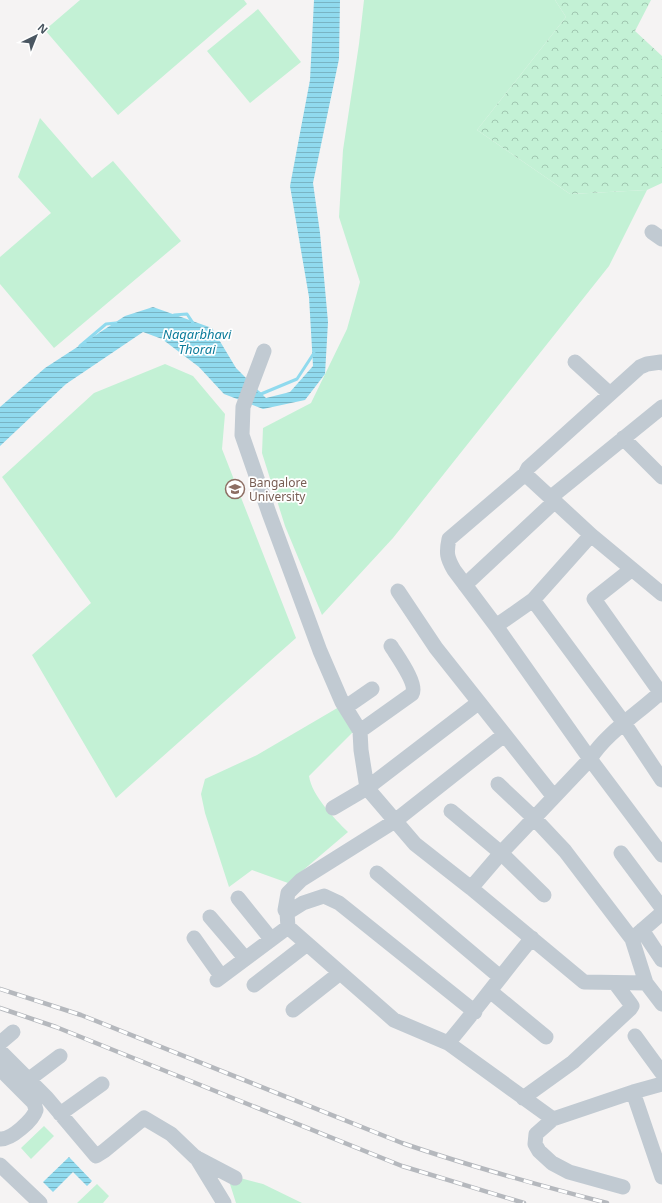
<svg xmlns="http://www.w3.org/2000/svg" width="662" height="1203" viewBox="0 0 662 1203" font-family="'Noto Sans',sans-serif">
  <defs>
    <pattern id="forest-crowns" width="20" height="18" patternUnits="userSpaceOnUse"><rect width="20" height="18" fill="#c3f1d5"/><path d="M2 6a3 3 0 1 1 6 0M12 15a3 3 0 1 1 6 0" fill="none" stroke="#a0c6b0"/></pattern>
    <pattern id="water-rules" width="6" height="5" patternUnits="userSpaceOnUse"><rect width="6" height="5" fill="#90daee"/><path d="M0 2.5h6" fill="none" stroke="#78b4c4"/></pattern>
  </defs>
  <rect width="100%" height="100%" fill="#f5f3f3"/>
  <!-- green -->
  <path fill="#c3f1d5" d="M80,0H244L247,4L118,115L45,30Z
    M364,0H555L566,17L477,130L570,194L647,190L609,266L393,538L322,615L285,526L262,453L263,428L311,403L347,329L360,282L339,217L343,150L359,44Z
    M258,9L301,62L250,103L207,51Z
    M40,118L92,178L113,161L181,241L54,348L0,284V257L51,213L18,177Z
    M165,364L193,376L225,414L222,449L296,638L116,798L32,655L91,603L2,477L94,393Z
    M339,707L355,730L309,776C312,796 334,818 348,832L288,883L252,870L229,887L205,813L201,794L205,779L257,755Z
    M44,1126L54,1136L31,1159L21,1148Z
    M240,1178L263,1184L302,1203H236L230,1184Z
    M97,1184L109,1196L103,1203H77Z"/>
  <!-- forest -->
  <path fill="url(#forest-crowns)" d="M555,0H651L635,31L662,56V183L647,190L570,194L477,130L566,17Z"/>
  <!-- water -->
  <path fill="url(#water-rules)" d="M314,0H340L339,59L313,183L320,233L328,322L325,374L305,400L263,409L224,394L199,367L162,339L143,332L66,384L0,446V407L45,368L125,316L153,307L212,328L236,368L266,398L290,392L313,366L309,297L290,186L310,80Z
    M69,1157L92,1181L87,1186L73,1172L53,1192L43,1182Z"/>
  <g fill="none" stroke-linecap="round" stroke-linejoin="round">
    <!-- stream -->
    <path stroke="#90daee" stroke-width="3" d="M174,315L187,314L193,323
      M80,346L106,324L116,323
      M259,393L261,394L297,379L314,353"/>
    <!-- minor -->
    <path stroke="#c1cad2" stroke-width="15" d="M652,232L662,239
      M264,351L243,407L242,435L269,513L320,651L342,702L360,731
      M575,362L610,394
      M662,363L661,362L647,364L640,367L528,468L525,474L449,539C446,553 447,558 454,570L496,626L590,759L662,855
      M623,438L662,477
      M525,474L591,535L662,594
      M550,498L662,407
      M632,569L594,599L662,695
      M465,585L554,502
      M398,591L436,648L554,797
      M533,600L624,723L662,780
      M496,626L533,600L591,535
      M391,646C397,656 418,684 412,694L360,731L361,750L367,788L415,844L471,888
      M662,691C639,713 607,732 590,759L501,853L471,888L584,982L646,983L662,1004
      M346,707L372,689
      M504,735L395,821L301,880L288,893L285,910L287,913L288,927L394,1020L448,1043L553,1119L633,1092L662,1084
      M498,784L534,818L565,851L632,939
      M333,808L367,788L478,703
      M451,811L501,853L544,895
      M621,853L662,908
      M377,873L500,977
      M238,898L271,939
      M287,913L303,903L324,896L339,903L475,1012
      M210,917L245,958
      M642,930L662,960
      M194,938L221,976
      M217,980L288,927
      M646,983L632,939L662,913
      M254,985L307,944
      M490,991L546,1037
      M293,1010L340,973
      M635,1036L662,1073
      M0,1043L13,1032
      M448,1043C477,1009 503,973 532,938
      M0,1051L47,1098L96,1156L104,1151L144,1118L171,1134L195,1157L235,1178
      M0,1069L34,1103L36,1110C33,1120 11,1140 0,1139
      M28,1080L60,1056
      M633,1092L662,1177
      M523,1098L573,1062L630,1009L632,1006L630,1003L615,983
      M60,1114L102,1084
      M553,1119L536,1134L535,1144L539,1151L552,1163L569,1172L623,1187
      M196,1157L224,1203
      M0,1165L40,1203"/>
    <defs>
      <path id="rail" d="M0,989L81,1015L402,1143C469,1166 538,1185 607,1203
        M0,1008L56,1027L402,1166L524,1203"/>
    </defs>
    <!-- rail casing -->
    <use href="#rail" stroke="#b5b8bd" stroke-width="4.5"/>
    <!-- rail -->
    <use href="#rail" stroke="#fff" stroke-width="3" stroke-dasharray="9" stroke-linecap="butt"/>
  </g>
  <!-- icons -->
  <defs>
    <symbol id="university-ring" viewBox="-11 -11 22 22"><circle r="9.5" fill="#fff" stroke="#8d6e63" stroke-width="1.5"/><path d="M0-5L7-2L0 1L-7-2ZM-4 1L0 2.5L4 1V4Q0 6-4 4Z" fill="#8d6e63"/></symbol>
  </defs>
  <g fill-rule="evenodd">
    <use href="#university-ring" x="224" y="478" width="22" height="22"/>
  </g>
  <g text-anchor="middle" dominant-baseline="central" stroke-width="3.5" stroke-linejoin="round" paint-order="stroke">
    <!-- education labels -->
    <g font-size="12" fill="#785e54" stroke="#fff" text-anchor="start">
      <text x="249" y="482">Bangalore<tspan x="249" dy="14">University</tspan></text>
    </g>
    <!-- water labels -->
    <g font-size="13" font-style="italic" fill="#0c7c9b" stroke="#fff">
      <text x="197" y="334">Nagarbhavi<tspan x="197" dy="15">Thorai</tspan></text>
    </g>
  </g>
  <!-- north arrow -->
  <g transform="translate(36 36) rotate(43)" stroke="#ffffff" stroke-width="3" paint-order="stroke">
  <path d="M0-3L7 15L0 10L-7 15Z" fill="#4a5661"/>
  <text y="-6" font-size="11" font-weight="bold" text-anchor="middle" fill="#4a5661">N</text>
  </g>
</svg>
